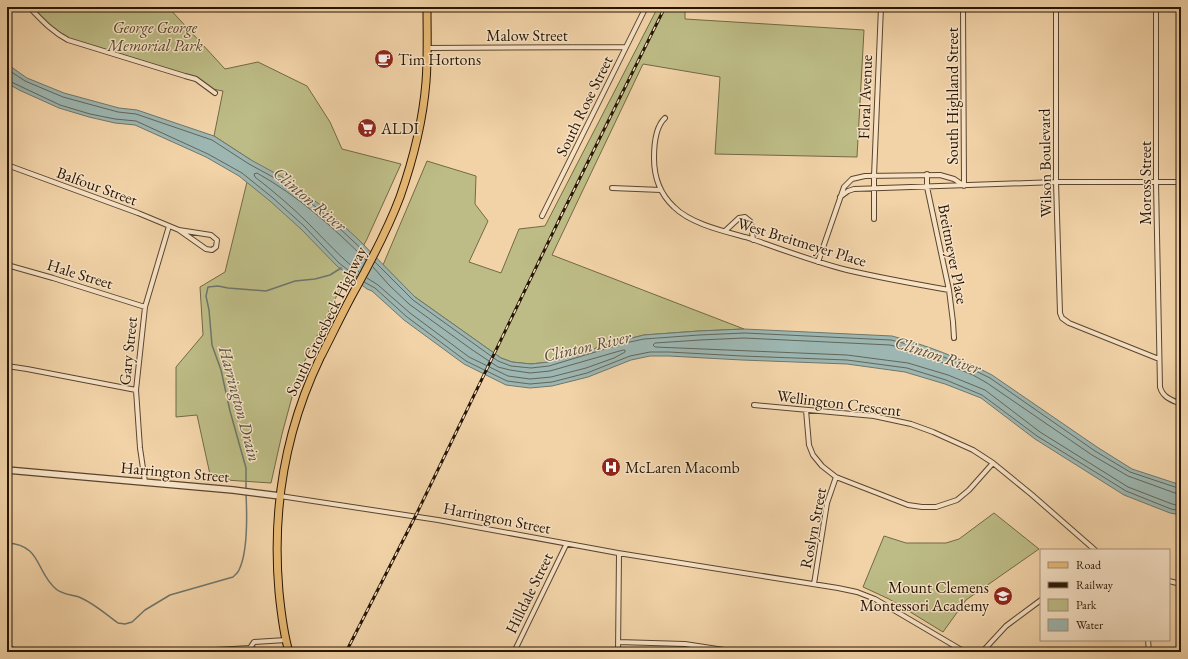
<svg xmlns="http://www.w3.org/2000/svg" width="1188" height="659" viewBox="0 0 1188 659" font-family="'EB Garamond',serif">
  <rect width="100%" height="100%" fill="#f2d3a8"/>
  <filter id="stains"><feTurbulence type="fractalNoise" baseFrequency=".005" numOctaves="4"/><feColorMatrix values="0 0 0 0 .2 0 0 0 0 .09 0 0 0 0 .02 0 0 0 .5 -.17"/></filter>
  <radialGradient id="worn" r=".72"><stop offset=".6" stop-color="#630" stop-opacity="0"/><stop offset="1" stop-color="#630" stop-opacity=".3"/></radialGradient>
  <!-- green -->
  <path fill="#bdbc86" stroke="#726945" d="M29,7H168L225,69L258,62L307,86L330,122L342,149L401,164L367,239L334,301L298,375L282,434L271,483L211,479L197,415L176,417V367L203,335L200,287L225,272L247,182L251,160L214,136L223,91L207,88L196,79L59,36Z
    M658,7H685V19L864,30L857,157L715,154L720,77L643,64L552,255L744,329L699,331L644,335L624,340L549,362L531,364L512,362L501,358L415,297L383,265L427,161L476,176L475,204L488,221L469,262L501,273L519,229L545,226Z
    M994,513L1039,549L966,600L943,632L889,599L863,587L884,536L906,543H946L959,539Z"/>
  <!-- water -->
  <path fill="#9db6b1" stroke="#6e766c" d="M7,64L27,78L64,93L119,108L137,110L214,136L251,160L284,178L323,207L359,240L415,297L501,358L512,362L531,364L549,362L624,340L644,335L699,331L744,329L892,336C926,345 960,358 992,375L1097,447L1132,469L1181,485V515L1170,513L1124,495L1035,439L981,398L945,384L905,372L847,364L742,360L669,356H650L631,360L588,377L552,386L530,388L506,385L464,364L404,320L372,291L367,289L337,266L301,229L270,201L239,176L206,157L135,125L115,123L89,117L59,108L19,90L7,83Z"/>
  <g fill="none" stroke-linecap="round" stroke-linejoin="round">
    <!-- shore -->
    <path stroke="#62665a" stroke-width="1" d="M7,69L25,81L63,97L118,112L136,114L212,140L249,164L282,182L320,210L368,255
      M7,80L60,105L90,114L115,119L136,121L208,154L242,173L273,198L304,226L339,263L357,277
      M375,262L413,300L498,361L511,366L531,368L549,366L625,343L644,339L699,335L745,333L891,340C925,348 958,362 990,378L1095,451L1130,472L1181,489
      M359,272C341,258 325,240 308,223C291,206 273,191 255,177L254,174L257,173C298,196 333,227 366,260
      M367,278L378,285L410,313L469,357L508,376L530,379L551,377L586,368L614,358L625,352V350H623L550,371L530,373L510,370L498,367L471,349L409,304L389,285L373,267
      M364,282L375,288L407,317L466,361L507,381L530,384L552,382L587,373L630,356L650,352H669L742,356L847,360L907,368L946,380L982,395L1037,436L1126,491L1171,509L1181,511
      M1181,494L1175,493L1128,476L1092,455L987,383L973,375L912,350L890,345L744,338L700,340L655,343L653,345L655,347L847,355L908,363L948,375L985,390L1040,432L1128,487L1172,504L1181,506"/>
    <!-- stream -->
    <path stroke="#6e766c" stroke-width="1.5" d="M246,491V468L230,411L221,370L212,345L209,310L206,296L208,287L218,286L228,288L266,291L295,281L315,279L330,275L341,268
      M7,543C42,545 35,571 56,589C61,594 72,595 79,597C92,602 107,615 118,623L125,624L132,622L145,610L170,595L233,577C235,575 238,573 239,570C248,552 247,514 246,494"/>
    <defs>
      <path id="minor" d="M29,7C41,19 52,32 68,40L185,76L196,79L215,93
        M963,7L964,186
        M1056,7V182L1060,313L1062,318L1069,323L1159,359
        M1156,7V183L1160,387C1163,398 1172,400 1181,404
        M427,48L626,47
        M665,118C655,127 654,145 654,158C654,176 660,194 674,207C692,225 728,232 752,239C783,250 815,262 847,270C881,278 915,284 949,290
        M7,165L138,213L179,230L206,249L212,250L216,247L217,240L211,235L179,230
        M927,174V187L949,290L953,322L954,338
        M612,188L661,190
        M840,197L848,191L854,189L1056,182H1181
        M542,216L646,7
        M874,219V176L881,7
        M725,231L739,218L745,217L751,222L753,240
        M818,262L844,187L852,179L865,176L940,175L954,179L963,185
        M7,265L53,278L145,307
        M7,366L27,369L136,390
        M754,405L874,416L911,424L933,432L973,450L993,463L1031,494L1095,550
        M806,410L809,445L813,455L822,466L836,477L908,505L922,507H936L957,500L969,490L993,463
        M145,482L140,448L136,390L145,307L169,226
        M280,496L438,520L618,553L838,588L857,592L875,599L965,652
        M1169,581L1181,584
        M814,584L827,503L836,477
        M1148,640L1149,652
        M618,642L685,644L737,652
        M7,647L18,652
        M250,648L254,642L286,640
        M146,652L149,651H198L250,648L259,651L288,650
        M514,652L566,545
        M618,652L619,554
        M982,652L1006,626L1041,600
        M1084,652V651"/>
      <path id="tertiary" d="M7,470L233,490L280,496"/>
      <path id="primary" d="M289,652C283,632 281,612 279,592C272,511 285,431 320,358C332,335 343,311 356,288C372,259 388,229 400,197C413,160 423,120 426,82C428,57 427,32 427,7"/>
    </defs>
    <!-- minor casing -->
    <use href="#minor" stroke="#5a452d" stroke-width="6"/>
    <!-- tertiary casing -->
    <use href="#tertiary" stroke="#5a452d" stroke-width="8"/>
    <!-- primary casing -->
    <use href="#primary" stroke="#271604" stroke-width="9"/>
    <!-- minor -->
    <use href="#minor" stroke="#f7e2c6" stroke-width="4"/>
    <!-- tertiary -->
    <use href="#tertiary" stroke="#f7e2c6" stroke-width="5.5"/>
    <!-- primary -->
    <use href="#primary" stroke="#e9ba74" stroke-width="7"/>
    <defs>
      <path id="rail" d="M346,652L415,517L560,218L665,7"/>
    </defs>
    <!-- rail casing -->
    <use href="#rail" stroke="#271604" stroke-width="3"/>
    <!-- rail -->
    <use href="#rail" stroke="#f7e2c6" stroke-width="1.5" stroke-dasharray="4.5" stroke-linecap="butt"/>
  </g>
  <!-- icons -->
  <defs>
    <symbol id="cafe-disc" viewBox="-11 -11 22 22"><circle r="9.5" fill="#8f2418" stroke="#f7e2c6"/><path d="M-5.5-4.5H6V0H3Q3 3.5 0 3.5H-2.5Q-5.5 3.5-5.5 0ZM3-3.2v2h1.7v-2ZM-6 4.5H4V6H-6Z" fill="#fff"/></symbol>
    <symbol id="supermarket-disc" viewBox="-11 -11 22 22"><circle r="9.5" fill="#8f2418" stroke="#f7e2c6"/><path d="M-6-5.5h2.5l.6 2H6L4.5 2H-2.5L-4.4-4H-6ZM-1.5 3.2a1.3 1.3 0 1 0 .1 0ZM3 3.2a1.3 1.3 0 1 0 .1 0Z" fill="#fff"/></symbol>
    <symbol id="hospital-disc" viewBox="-11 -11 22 22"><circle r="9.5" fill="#8f2418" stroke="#f7e2c6"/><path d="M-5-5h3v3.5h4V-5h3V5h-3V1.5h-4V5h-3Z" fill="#fff"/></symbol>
    <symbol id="school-disc" viewBox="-11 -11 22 22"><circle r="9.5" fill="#8f2418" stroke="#f7e2c6"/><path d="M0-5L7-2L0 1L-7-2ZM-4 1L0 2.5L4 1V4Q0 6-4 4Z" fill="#fff"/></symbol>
  </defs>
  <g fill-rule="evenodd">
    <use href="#cafe-disc" x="373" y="48" width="22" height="22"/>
    <use href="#supermarket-disc" x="356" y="117" width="22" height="22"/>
    <use href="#hospital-disc" x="600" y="456" width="22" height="22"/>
    <use href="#school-disc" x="992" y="585" width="22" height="22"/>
  </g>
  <g text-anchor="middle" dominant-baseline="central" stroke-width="3" stroke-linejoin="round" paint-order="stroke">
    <!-- park labels -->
    <g font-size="16" font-style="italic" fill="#54482b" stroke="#f7e2c6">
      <text x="155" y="27">George George<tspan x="155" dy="18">Memorial Park</tspan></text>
    </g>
    <!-- street labels -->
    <g font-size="16" fill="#271604" stroke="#f7e2c6">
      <text x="527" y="35">Malow Street</text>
      <text transform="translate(952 96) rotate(-90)">South Highland Street</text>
      <text transform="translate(865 97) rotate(-88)">Floral Avenue</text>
      <text transform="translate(584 106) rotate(-64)">South Rose Street</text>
      <text transform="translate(1045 163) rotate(-91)">Wilson Boulevard</text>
      <text transform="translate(1145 183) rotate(-90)">Moross Street</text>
      <text transform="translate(97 186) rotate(20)">Balfour Street</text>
      <text transform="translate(802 242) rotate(17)">West Breitmeyer Place</text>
      <text transform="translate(953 254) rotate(79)">Breitmeyer Place</text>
      <text transform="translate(80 274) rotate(17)">Hale Street</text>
      <text transform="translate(326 321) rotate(-64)">South Groesbeck Highway</text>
      <text transform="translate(128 351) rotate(-84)">Gary Street</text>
      <text transform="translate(839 403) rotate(7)">Wellington Crescent</text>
      <text transform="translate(175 472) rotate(5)">Harrington Street</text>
      <text transform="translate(497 518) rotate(11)">Harrington Street</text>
      <text transform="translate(813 528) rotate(-79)">Roslyn Street</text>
      <text transform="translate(529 593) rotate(-64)">Hilldale Street</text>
    </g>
    <!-- poi labels -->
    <g font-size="16" fill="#271604" stroke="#f7e2c6" text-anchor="start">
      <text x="398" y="59">Tim Hortons</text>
      <text x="381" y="128">ALDI</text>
      <text x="625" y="467">McLaren Macomb</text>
      <text x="989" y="587" text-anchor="end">Mount Clemens<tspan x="989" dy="18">Montessori Academy</tspan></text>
    </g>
    <!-- water labels -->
    <g font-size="17" font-style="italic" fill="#504e41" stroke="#f7e2c6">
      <text transform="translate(310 199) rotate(40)">Clinton River</text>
      <text transform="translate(587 346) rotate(-13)">Clinton River</text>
      <text transform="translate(938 355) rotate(18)">Clinton River</text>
      <text transform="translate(240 404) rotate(75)">Harrington Drain</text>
    </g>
  </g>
  <!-- margin -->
  <rect width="1188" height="659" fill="none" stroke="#f2d3a8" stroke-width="24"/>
  <rect x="8" y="8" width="1172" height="643" fill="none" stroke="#271604" stroke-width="2"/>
  <rect x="12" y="12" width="1164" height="635" fill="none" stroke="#271604"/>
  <!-- legend -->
  <rect x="1040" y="549" width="130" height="92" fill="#f7e2c6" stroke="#a49078"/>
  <rect x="1048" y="562" width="20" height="6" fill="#e9ba74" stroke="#a49078"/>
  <text x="1076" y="569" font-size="12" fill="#271604">Road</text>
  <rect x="1048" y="582" width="20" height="6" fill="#271604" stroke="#a49078"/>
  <text x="1076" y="589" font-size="12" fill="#271604">Railway</text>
  <rect x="1048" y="599" width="20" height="12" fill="#bdbc86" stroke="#a49078"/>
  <text x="1076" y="609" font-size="12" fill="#271604">Park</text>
  <rect x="1048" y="619" width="20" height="12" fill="#9db6b1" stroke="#a49078"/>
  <text x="1076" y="629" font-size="12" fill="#271604">Water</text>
  <rect width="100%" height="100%" filter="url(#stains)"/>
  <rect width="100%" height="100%" fill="url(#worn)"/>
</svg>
